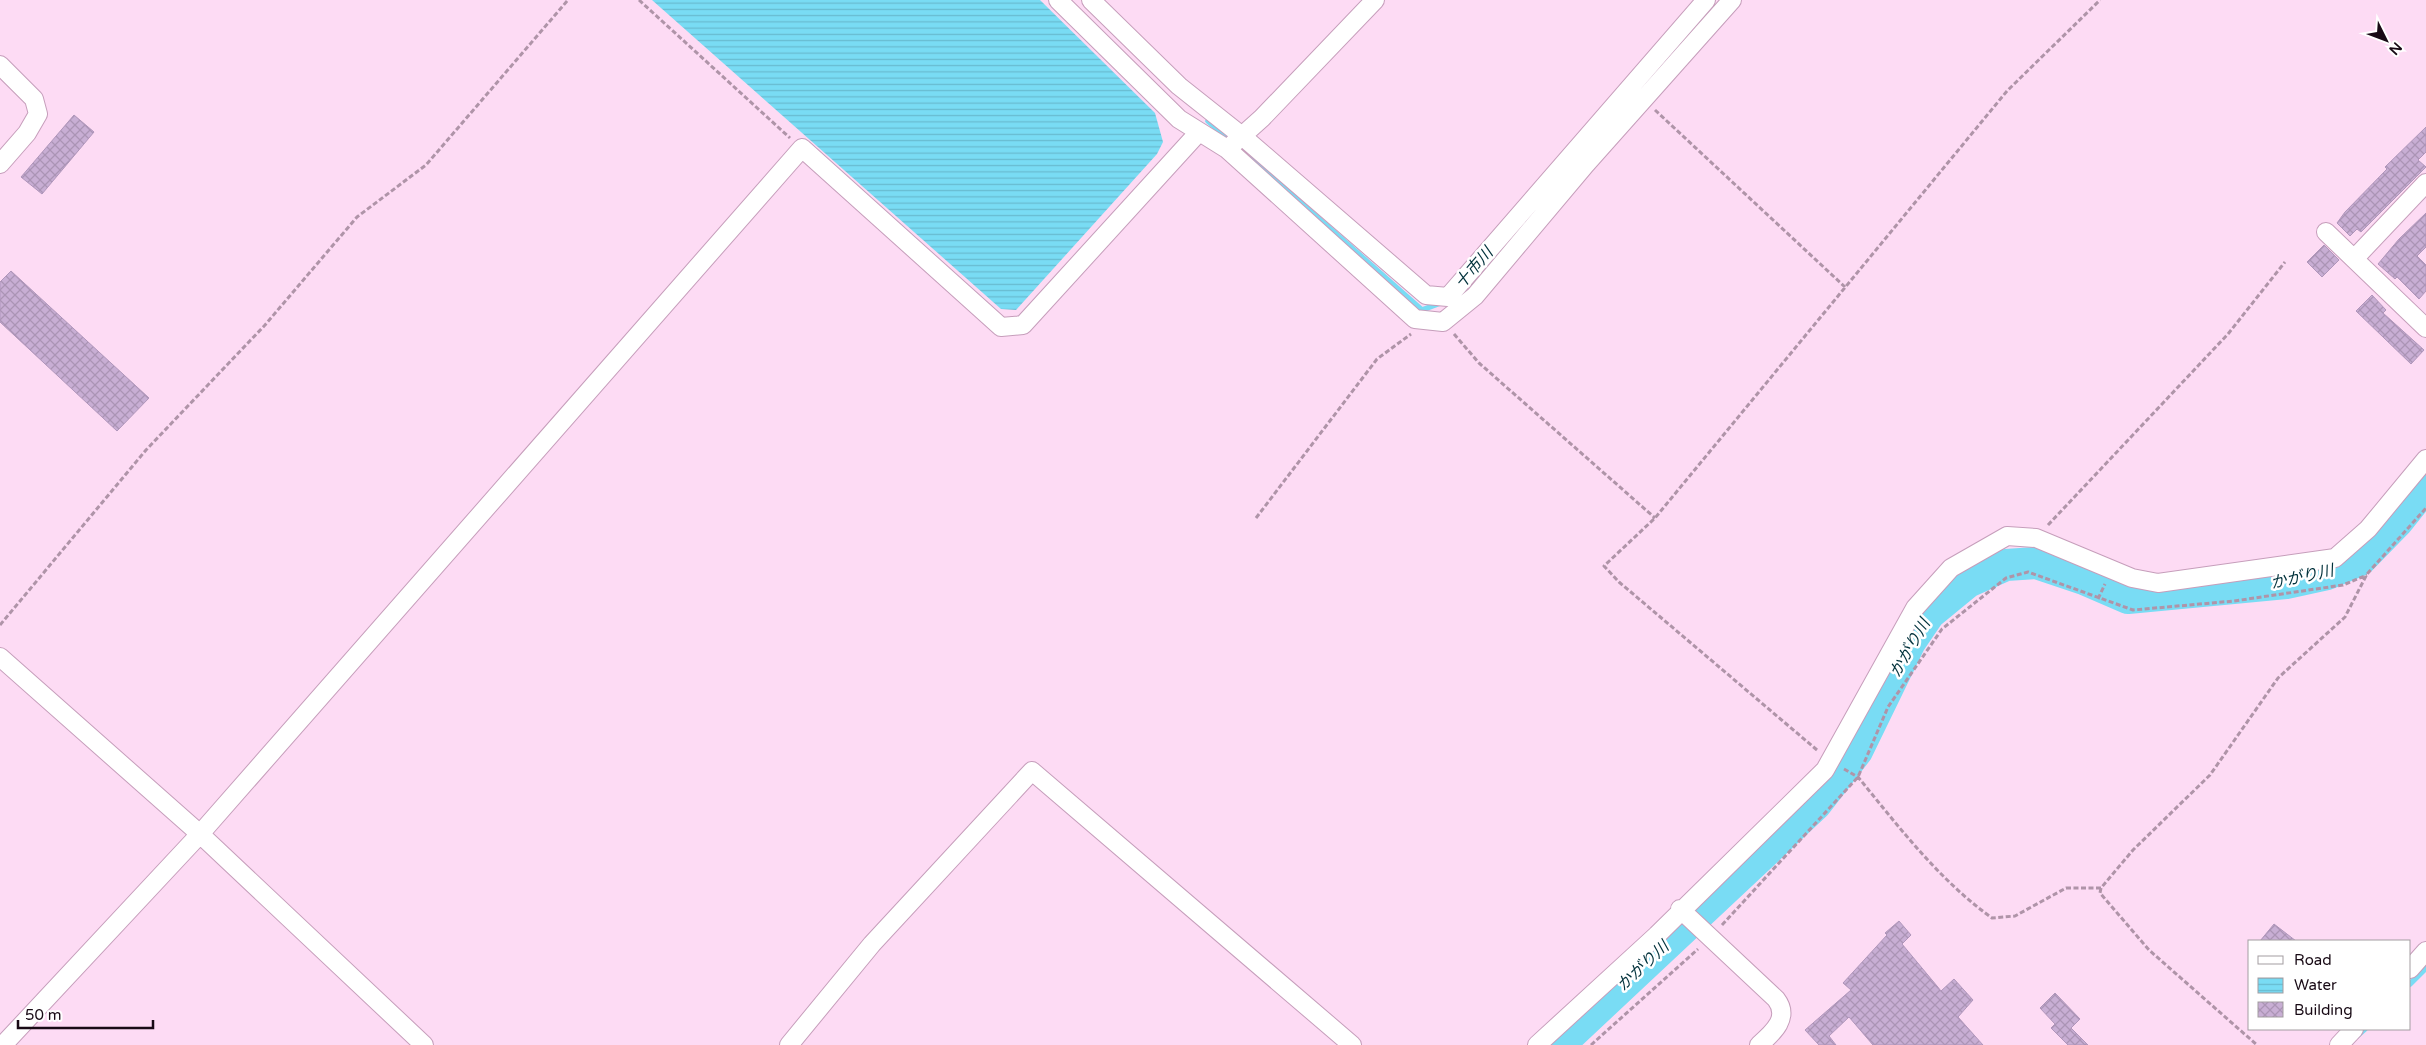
<svg xmlns="http://www.w3.org/2000/svg" width="2426" height="1045" viewBox="0 0 2426 1045" font-family="'Varela Round','Noto Sans JP',sans-serif">
  <defs>
    <pattern id="water-rules" width="6" height="5" patternUnits="userSpaceOnUse" patternTransform="scale(1.25)"><rect width="6" height="5" fill="#79dcf4"/><path d="M0 2.5h6" fill="none" stroke="#68bbd0"/></pattern>
    <pattern id="building-cross-hatch" width="8" height="8" patternUnits="userSpaceOnUse" patternTransform="scale(1.25)"><rect width="8" height="8" fill="#c8aed4"/><path d="M0 0l8 8M0 8l8-8" fill="none" stroke="#ab94b5"/></pattern>
  </defs>
  <rect width="100%" height="100%" fill="#fddbf4"/>
  <!-- water -->
  <path fill="url(#water-rules)" d="M652,0H1040L1155,113L1163,142L1157,154L1016,310L1001,309Z"/>
  <g fill="none" stroke-linecap="round" stroke-linejoin="round">
    <!-- stream -->
    <path stroke="#79dcf4" stroke-width="5.5" d="M1208,121L1233,143
      M1251,159L1422,310L1443,302
      M2410,984L2426,968
      M2357,1036L2365,1029"/>
    <!-- river -->
    <path stroke="#79dcf4" stroke-width="32" d="M1559,1045L1816,804L1857,751L1910,642L1929,614L1968,582L2006,565L2036,563L2084,579L2128,598L2286,583L2327,574L2360,560L2398,521L2426,486"/>
  </g>
  <!-- building -->
  <path fill="url(#building-cross-hatch)" stroke="#b096bb" d="M74,115L94,132L42,194L21,177Z
    M2426,127V152L2418,160L2426,167L2361,232L2357,229L2350,236L2337,223L2345,212L2387,169L2385,167Z
    M2426,213V247L2417,256L2426,265V291L2419,299L2397,277L2395,279L2378,264L2399,239Z
    M2324,245L2339,260L2322,277L2307,262Z
    M11,271L149,398L117,431L0,322V282Z
    M2372,295L2386,310L2383,313L2424,350L2411,364L2356,311Z
    M1899,921L1911,935L1902,944L1937,986L1941,991L1954,979L1973,1000L1958,1017L1983,1045H1873L1849,1017L1829,1036L1836,1045H1819L1805,1030L1851,990L1843,983L1887,935L1885,933Z
    M2274,924L2296,941H2260Z
    M2055,993L2080,1019L2071,1028L2088,1045H2068L2051,1028L2055,1024L2040,1008Z"/>
  <g fill="none" stroke-linecap="round" stroke-linejoin="round">
    <defs>
      <path id="minor" d="M1058,0L1179,119L1227,149L1415,319L1443,322L1475,296L1586,164L1732,0
        M1091,0L1179,86L1242,136L1426,295L1448,297L1706,0
        M0,65L34,99L38,114L27,133L0,164
        M1233,144L1262,118L1375,0
        M2326,232L2426,328
        M2354,259L2426,183
        M0,657L200,834L424,1045
        M1680,909L1776,999C1790,1017 1774,1032 1759,1045
        M2410,969L2426,951
        M3,1045L200,834L802,148L1001,327L1023,325L1199,132
        M789,1045L872,944L1032,771L1352,1045
        M1537,1045L1657,935L1825,770L1915,608L1951,568L2007,536L2036,538L2132,578L2158,583L2335,558L2368,529L2426,459
        M2339,1045L2354,1029"/>
    </defs>
    <!-- minor casing -->
    <use href="#minor" stroke="#c69ebb" stroke-width="20"/>
    <!-- path -->
    <path stroke="#af94a8" stroke-width="3" stroke-dasharray="5 2.5" stroke-linecap="butt" d="M639,0L790,138
      M1655,110L1845,287
      M1454,334L1479,363L1655,518
      M1256,518L1377,359L1411,334
      M2048,525L2228,334L2285,262
      M2098,599L2105,584
      M0,625L146,450L265,325L357,217L426,165L568,0
      M1817,750L1619,582L1604,566L1655,518L2007,91L2100,0
      M1844,769L1858,777C1899,827 1939,880 1992,918L2015,916L2066,888H2101L2133,850L2210,775L2278,678L2345,617L2367,574L2426,508
      M2101,888L2100,893L2149,950L2257,1045
      M1722,925L1858,777L1888,707L1942,629L2006,578L2028,572L2133,610L2234,601L2343,585L2367,575
      M1591,1045L1698,949"/>
    <!-- minor -->
    <use href="#minor" stroke="#fff" stroke-width="18"/>
  </g>
  <g text-anchor="middle" dominant-baseline="central" stroke-width="5" stroke-linejoin="round" paint-order="stroke">
    <!-- water labels -->
    <g font-size="16" font-style="italic" fill="#00313b" stroke="#fff">
      <text transform="translate(1474 268) rotate(-49)">十市川</text>
      <text transform="translate(2302 577) rotate(-12)">かがり川</text>
      <text transform="translate(1910 648) rotate(-60)">かがり川</text>
      <text transform="translate(1643 966) rotate(-43)">かがり川</text>
    </g>
  </g>
  <!-- legend -->
  <rect x="2248" y="940" width="162" height="90" fill="#ffffff" stroke="#a39da1"/>
  <rect x="2258" y="956" width="25" height="8" fill="#ffffff" stroke="#a39da1"/>
  <text x="2294" y="965" font-size="15" fill="#180a15">Road</text>
  <rect x="2258" y="978" width="25" height="15" fill="url(#water-rules)" stroke="#a39da1"/>
  <text x="2294" y="990" font-size="15" fill="#180a15">Water</text>
  <rect x="2258" y="1002" width="25" height="15" fill="url(#building-cross-hatch)" stroke="#a39da1"/>
  <text x="2294" y="1015" font-size="15" fill="#180a15">Building</text>
  <!-- north arrow -->
  <g transform="translate(2386 40) rotate(132)" stroke="#ffffff" stroke-width="4" paint-order="stroke">
  <path d="M0-4L9 19L0 12L-9 19Z" fill="#180a15"/>
  <text y="-8" font-size="14" font-weight="bold" text-anchor="middle" fill="#180a15">N</text>
  </g>
  <!-- scale -->
  <path d="M18 1020v8h135v-8" fill="none" stroke="#180a15" stroke-width="2.5"/>
  <text x="25" y="1020" font-size="15" fill="#180a15" stroke="#ffffff" stroke-width="4" paint-order="stroke">50 m</text>
</svg>
